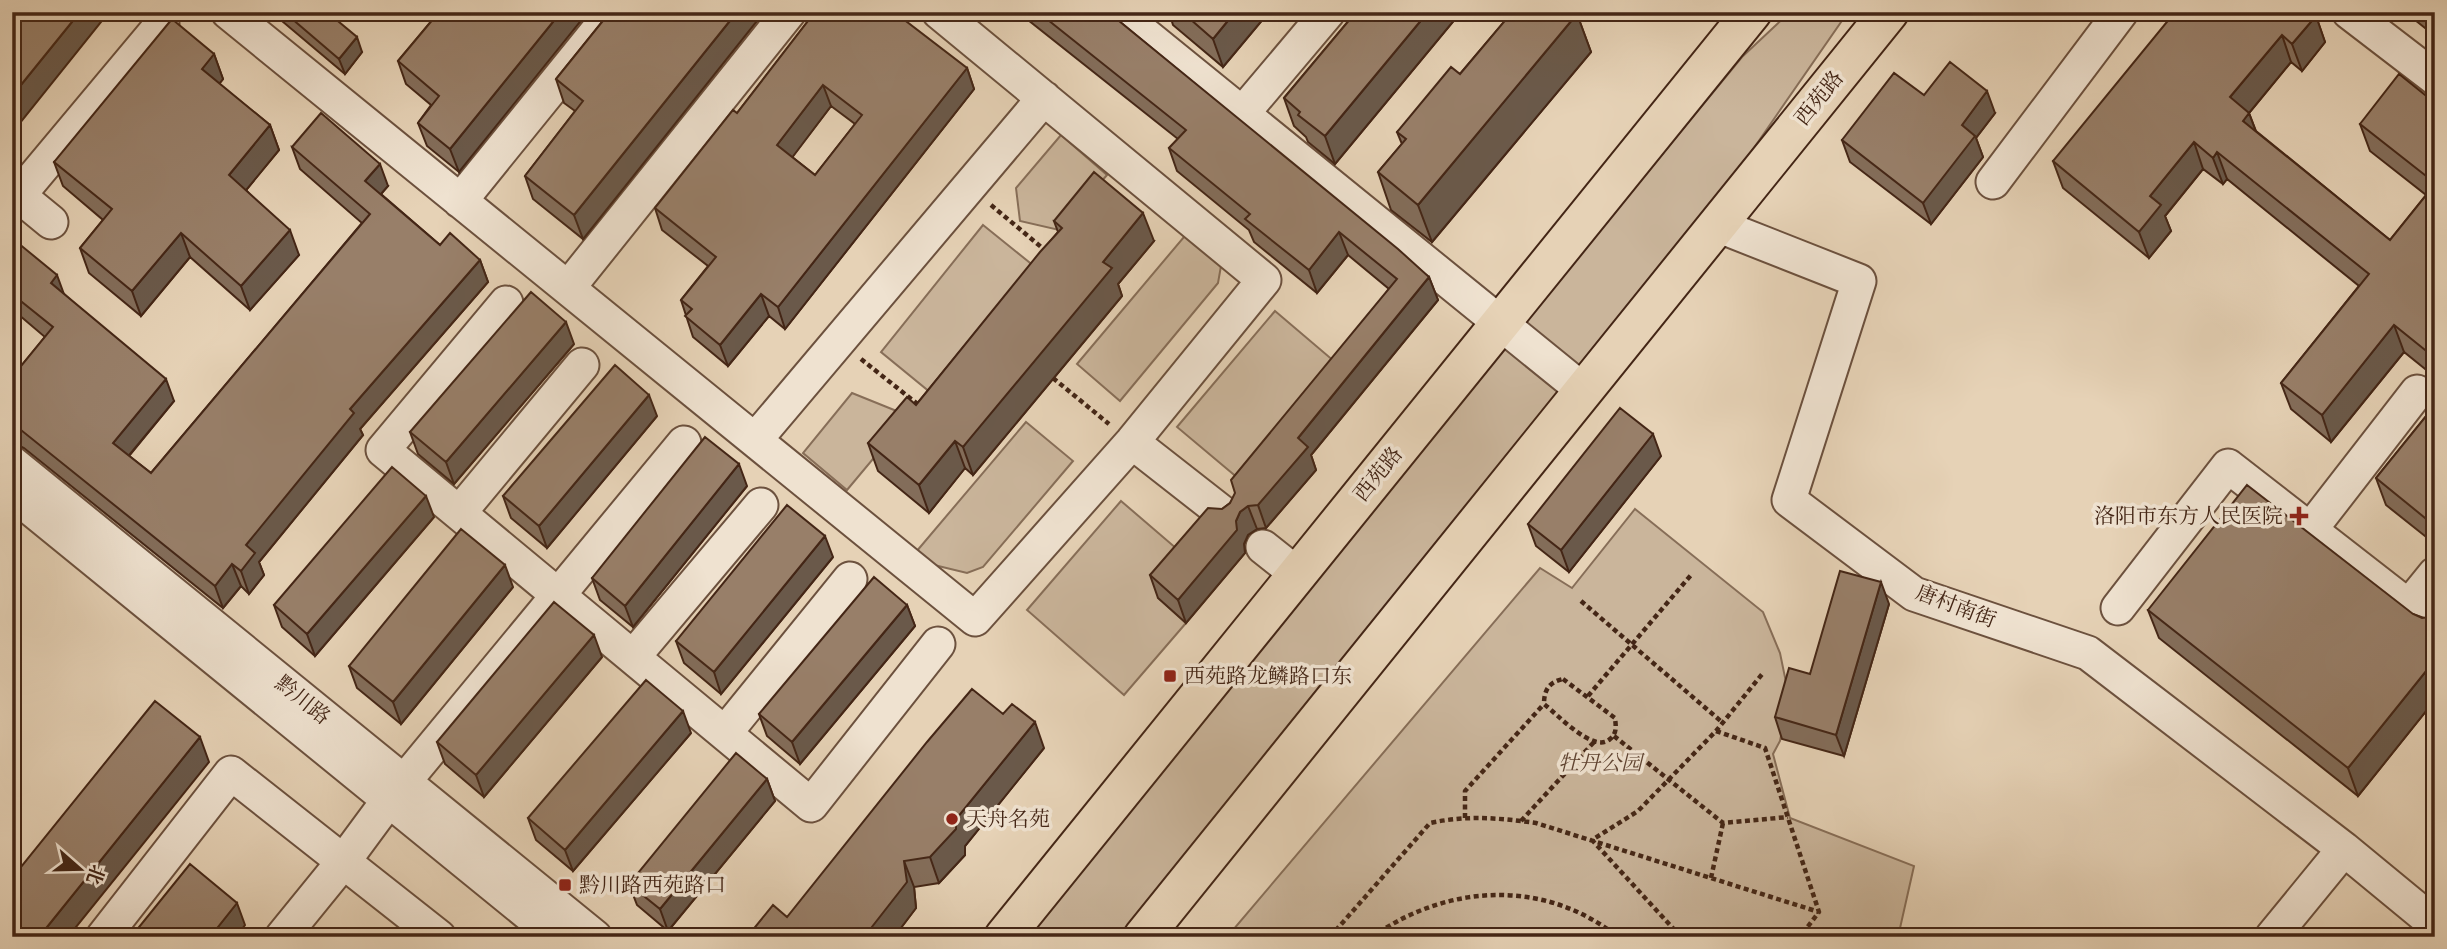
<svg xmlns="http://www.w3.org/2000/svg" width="2447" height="949" viewBox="0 0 2447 949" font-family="'IM FELL French Canon','Noto Serif SC',serif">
  <rect width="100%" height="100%" fill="#e6d2b6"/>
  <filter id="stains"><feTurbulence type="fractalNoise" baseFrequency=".00286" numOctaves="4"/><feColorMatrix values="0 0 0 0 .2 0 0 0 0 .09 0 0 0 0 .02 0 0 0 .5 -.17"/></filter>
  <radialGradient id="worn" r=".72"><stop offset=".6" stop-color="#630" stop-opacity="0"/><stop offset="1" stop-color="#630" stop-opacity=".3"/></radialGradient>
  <!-- green -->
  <path fill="#cab59b" stroke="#876e58" stroke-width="2" d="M1790,12H1848L1749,155L1121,937H1020L1742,57Z
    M1061,135L1107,175L1059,230L1020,221L1016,188Z
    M983,225L1050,279L947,406L881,352Z
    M1189,231L1221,266L1218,283L1120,401L1077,364Z
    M1275,311L1348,373L1251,489L1177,427Z
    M852,393L909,416L847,490L803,453Z
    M1026,422L1073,461L983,567L967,573L930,564L916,552Z
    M1121,501L1191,561L1158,598L1186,623L1124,695L1027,610Z
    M1635,509L1763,612L1780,653L1787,687L1785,716L1780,741L1773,754L1790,818L1914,866L1898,937H1227L1540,568L1572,588Z"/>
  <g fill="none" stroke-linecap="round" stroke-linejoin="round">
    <defs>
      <path id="minor" d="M228,12L975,619L1132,442L1264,280L939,12
        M1117,12L1584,391
        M2349,12L2435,78
        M1242,114L1328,12
        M1993,182L2121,12
        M12,190L51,222
        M19,195L162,24
        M460,201L613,12
        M1717,225L1859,281L1789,500L1914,594L2088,653L2344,849L2435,924
        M568,288L789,12
        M506,303L383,450L811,805L938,644
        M755,440L1044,98
        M1132,442L1224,514
        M12,463L595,937
        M12,493L557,937
        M459,513L582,365
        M2310,530L2417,392
        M1263,547L1297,574
        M2409,606L2435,574
        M2118,608L2228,466L2435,627
        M633,657L761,505
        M725,733L850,579
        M103,937L231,773L439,937
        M282,937L343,862L388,801L684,443
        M2272,937L2344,849"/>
      <path id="major" d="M1004,937L1752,12
        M1143,937L1889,12"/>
    </defs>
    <!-- minor casing -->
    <use href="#minor" stroke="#6c513e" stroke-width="37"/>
    <!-- major casing -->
    <use href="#major" stroke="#442616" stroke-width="42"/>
    <!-- path -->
    <path stroke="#442616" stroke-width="4.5" stroke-dasharray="5 3.5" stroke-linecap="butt" d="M991,205L1046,251
      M861,359L920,406
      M1053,378L1109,424
      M1581,601L1723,723
      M1563,679L1615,718C1616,727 1617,733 1610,739C1594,754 1558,715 1544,704C1544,690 1549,682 1563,679Z
      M1588,696L1691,575
      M1716,731L1765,748L1819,912L1800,937
      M1614,736L1723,823L1788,817
      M1465,818V791L1544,704
      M1521,821L1594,742
      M1711,878L1723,823
      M1330,937L1430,823C1467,815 1500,818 1536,823L1819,912
      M1372,937C1447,884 1544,878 1618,937
      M1681,937L1592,840L1638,811L1716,731L1763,673"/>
    <!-- minor -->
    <use href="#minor" stroke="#efe2d0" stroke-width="33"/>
    <!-- major -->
    <use href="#major" stroke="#e6d2b6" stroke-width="38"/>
  </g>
  <!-- wall -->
  <path fill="#836d5a" stroke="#442616" stroke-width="2" fill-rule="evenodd" d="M275,12H327L362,52L345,74L276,16Z
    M439,12L459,172L427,146L418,123L431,105L406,84L398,61Z
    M610,12H764L583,239L533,199L525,176L575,111L564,103L556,79Z
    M815,12L967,68L974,89L785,329L769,316L728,366L693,337L681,300L708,266L662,230L655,208L737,113ZM831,106L855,124L815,175L792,157Z
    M1018,12H1108L1429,277L1438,300L1311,455L1316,470L1266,528L1257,529L1248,535L1244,544L1245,553L1186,623L1158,598L1150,575L1222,509L1230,503L1389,289L1348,255L1317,293L1254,242L1249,230L1177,171L1169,148L1178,139Z
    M1169,12H1269L1223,67L1173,25Z
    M1356,12H1461L1335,164L1308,142L1306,137L1294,126L1284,98Z
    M1500,12H1575L1577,14L1591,52L1432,242L1391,210L1378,172L1402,144L1397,132L1460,74L1504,22Z
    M2405,12H2435V36Z
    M2316,16L2325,42L2302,71L2291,62L2249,113L2256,131L2390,240L2426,195L2370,151L2360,124L2435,103V377L2404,352L2331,442L2291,409L2281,383L2359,286L2227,179L2223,184L2203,169L2165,216L2171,231L2149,258L2063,188L2053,161Z
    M214,54L223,79L219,84L270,125L279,150L246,190L299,255L250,310L190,257L141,316L89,273L80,248L103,220L63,186L54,162Z
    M1924,95L1995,113L1976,138L1983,157L1931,224L1850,162L1842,140Z
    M292,147L388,186L381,194L440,245L480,260L488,282L360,429L363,435L259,562L264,575L249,594L241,586L223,608L24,448L16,444H12V377L45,337L12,309V238L63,293L174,401L129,456L151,473L362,223L300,169Z
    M1054,221L1154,241L1118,284L1122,296L973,475L965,468L929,513L878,471L868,443L916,405L1058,232Z
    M574,344L454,484L418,454L410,432Z
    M2435,405V544L2386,505L2376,478Z
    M657,416L547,548L511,518L503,496Z
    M1661,456L1569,572L1536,546L1528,524Z
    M747,486L633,627L600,600L592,578Z
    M434,517L315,656L282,627L274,605Z
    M833,557L721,694L684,663L676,641Z
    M513,587L401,724L357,688L349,666Z
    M1889,604L1844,756L1782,739L1775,717Z
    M907,605L915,626L800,764L767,736L759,714Z
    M2148,610L2413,614L2435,622V700L2358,796L2159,638Z
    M602,657L484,797L445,764L437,742Z
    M691,733L573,871L536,840L528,818Z
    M1044,748L965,846V855L939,883L914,887L916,908L894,937H747L787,917Z
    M767,779L775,801L668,931L637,905L629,884Z"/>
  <!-- shaded-wall -->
  <path fill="#6a594a" stroke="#442616" stroke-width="2" d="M80,12H109L12,133V96Z
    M561,12H588L459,172L450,149Z
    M737,12H764L583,239L574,215Z
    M1235,12H1269L1223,67L1213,39Z
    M1428,12H1461L1335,164L1325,136Z
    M1577,14L1591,52L1432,242L1418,205Z
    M2316,16L2325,42L2302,71L2292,44Z
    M2282,35L2291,62L2240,124L2230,97Z
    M357,37L362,52L345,74L339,59Z
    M214,54L223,79L211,94L202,69Z
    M967,68L974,89L785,329L778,307Z
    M823,85L831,106L785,167L777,145Z
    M1987,91L1995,113L1976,138L1983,157L1931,224L1923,203L1962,125Z
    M2249,113L2259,140L2243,121Z
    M270,125L279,150L238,200L229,175Z
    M2194,142L2203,169L2165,216L2171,231L2149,258L2139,232L2150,196Z
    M2217,152L2227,179L2223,184L2213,158Z
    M380,164L388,186L373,203L365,181Z
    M1143,213L1154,241L1118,284L1122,296L973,475L963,447L1103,262Z
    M290,230L299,255L250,310L241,286Z
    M1339,232L1348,255L1317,293L1309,270Z
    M181,233L190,257L141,316L132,291Z
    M480,260L488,282L360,429L363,435L259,562L264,575L249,594L241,571L246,545L350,409Z
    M57,275L65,297L51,283Z
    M1429,277L1438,300L1311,455L1316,470L1266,528L1258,505L1298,438Z
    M761,294L769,316L728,366L720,345Z
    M566,322L574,344L454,484L446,462Z
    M2394,325L2404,352L2331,442L2322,415Z
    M166,379L174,401L121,465L113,443Z
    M649,395L657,416L547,548L539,526Z
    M1653,434L1661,456L1569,572L1561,550Z
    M955,441L965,468L929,513L919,485Z
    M739,464L747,486L633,627L625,606Z
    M426,496L434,517L315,656L307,634Z
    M1248,506L1257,529L1248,535L1244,544L1245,553L1186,623L1178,600L1236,521L1240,512Z
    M2435,515V536L2430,522Z
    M825,536L833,557L721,694L714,672Z
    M232,564L241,586L223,608L215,586Z
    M505,565L513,587L401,724L393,702Z
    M1881,582L1889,604L1844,756L1836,735Z
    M907,605L915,626L800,764L792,742Z
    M594,635L602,657L484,797L476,775Z
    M2435,660V700L2358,796L2348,768Z
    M683,711L691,733L573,871L565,850Z
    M1035,722L1044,748L965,846V855L939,883L930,857L956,819Z
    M200,737L209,762L68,937H39Z
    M767,779L775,801L668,931L660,909Z
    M904,861L914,887L916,908L894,937H864Z
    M237,903L245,925L236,937H210Z"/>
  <!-- building -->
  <path fill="#987f69" stroke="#442616" stroke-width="2" fill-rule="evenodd" d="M20,12H80L12,96V22Z
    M284,12H327L357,37L339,59Z
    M439,12H561L450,149L418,123L439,96L398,61Z
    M610,12H737L574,215L525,176L583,101L556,79Z
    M815,12H891L892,13L894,12L967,68L778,307L761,294L720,345L685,316L692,309L681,300L716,257L655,208L733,110L737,113ZM823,85L862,115L815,175L777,145Z
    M1038,12H1108L1398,249L1429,277L1298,438L1308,447L1258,505L1248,506L1240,512L1236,521L1237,530L1178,600L1150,575L1208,508L1222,509L1230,503L1235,493L1231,480L1397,279L1339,232L1309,270L1245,219L1250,214L1169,148L1186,130Z
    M1182,12H1235L1213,39Z
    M1356,12H1428L1325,136L1298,115L1300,112L1284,98Z
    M1504,12H1575L1577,14L1418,205L1378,172L1406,139L1397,132L1451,67L1460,74L1509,16Z
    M2175,12H2311L2316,16L2292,44L2282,35L2230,97L2249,113L2243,121L2390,240L2435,184V358L2394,325L2322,415L2281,383L2369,274L2217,152L2213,158L2194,142L2150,196L2161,205L2139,232L2053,161Z
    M2428,12H2435V17Z
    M172,19L214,54L202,69L270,125L229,175L290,230L241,286L181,233L132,291L80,248L112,209L54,162Z
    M1950,62L1987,91L1962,125L1975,136L1923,203L1842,140L1894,73L1924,95Z
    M2399,74L2435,103V183L2360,124Z
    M321,113L380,164L365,181L440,245L450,233L480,260L350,409L354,413L246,545L255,553L241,571L232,564L215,586L16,426L12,424V377L53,327L12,294V238L57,275L51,283L166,379L113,443L151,473L370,214L292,147Z
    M1094,172L1143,213L1103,262L1112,268L963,447L955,441L919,485L868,443L907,397L916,405L1040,252L1062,228L1054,221Z
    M531,292L566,322L446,462L410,432Z
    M615,365L649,395L539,526L503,496Z
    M2435,405V515L2430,522L2376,478Z
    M1620,408L1653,434L1561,550L1528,524Z
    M705,437L739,464L625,606L592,578Z
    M392,467L426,496L307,634L274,605Z
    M2247,485L2413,614L2422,618L2430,617L2435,622V660L2348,768L2148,610Z
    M787,505L825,536L714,672L676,641Z
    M461,529L505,565L393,702L349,666Z
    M1840,571L1881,582L1836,735L1775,717L1789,668L1810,674Z
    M874,577L907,605L792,742L759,714Z
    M554,602L594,635L476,775L437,742Z
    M646,680L683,711L565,850L528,818Z
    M972,689L1003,714L1012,704L1035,722L956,819V829L930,857L904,861L907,882L864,937H747L773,905L787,917L927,742Z
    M155,701L200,737L39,937H12V878Z
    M736,753L767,779L660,909L629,884Z
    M190,864L237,903L210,937H131Z"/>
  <!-- markers -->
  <g fill="#8f2418" stroke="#efe2d0" stroke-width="2.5">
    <path d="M2295.5 505.5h7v7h7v7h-7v7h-7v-7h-7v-7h7z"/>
    <rect x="1163" y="669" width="14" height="14" rx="3.5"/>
    <circle cx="952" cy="819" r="7"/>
    <rect x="558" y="878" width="14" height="14" rx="3.5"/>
  </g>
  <g text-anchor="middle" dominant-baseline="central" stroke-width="7" stroke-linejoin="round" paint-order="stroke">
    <!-- street labels -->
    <g font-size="21" fill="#442616" stroke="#efe2d0">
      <text transform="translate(1819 98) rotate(-51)">西苑路</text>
      <text transform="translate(1378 474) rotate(-51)">西苑路</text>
      <text transform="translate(1956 606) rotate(21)">唐村南街</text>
      <text transform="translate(303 700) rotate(39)">黔川路</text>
    </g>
    <!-- poi labels -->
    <g font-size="21" fill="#442616" stroke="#efe2d0" text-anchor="start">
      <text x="2283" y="516" text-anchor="end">洛阳市东方人民医院</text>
      <text x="1184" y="676">西苑路龙鳞路口东</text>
      <text x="966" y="819">天舟名苑</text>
      <text x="579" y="885">黔川路西苑路口</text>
    </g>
    <!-- park labels -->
    <g font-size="21" font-style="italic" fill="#5f4331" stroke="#efe2d0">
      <text x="1600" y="763">牡丹公园</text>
    </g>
  </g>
  <!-- margin -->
  <rect width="2447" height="949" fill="none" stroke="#e6d2b6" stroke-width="42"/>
  <rect x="14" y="14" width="2419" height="921" fill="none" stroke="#442616" stroke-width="3.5"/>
  <rect x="21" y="21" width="2405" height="907" fill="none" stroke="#442616" stroke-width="2"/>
  <!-- north arrow -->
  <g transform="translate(80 869) rotate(110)" stroke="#efe2d0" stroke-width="5" paint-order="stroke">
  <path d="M0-5L12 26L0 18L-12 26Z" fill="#442616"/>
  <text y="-10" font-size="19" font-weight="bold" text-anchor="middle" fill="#442616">北</text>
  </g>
  <rect width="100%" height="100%" filter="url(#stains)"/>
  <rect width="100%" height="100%" fill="url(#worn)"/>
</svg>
